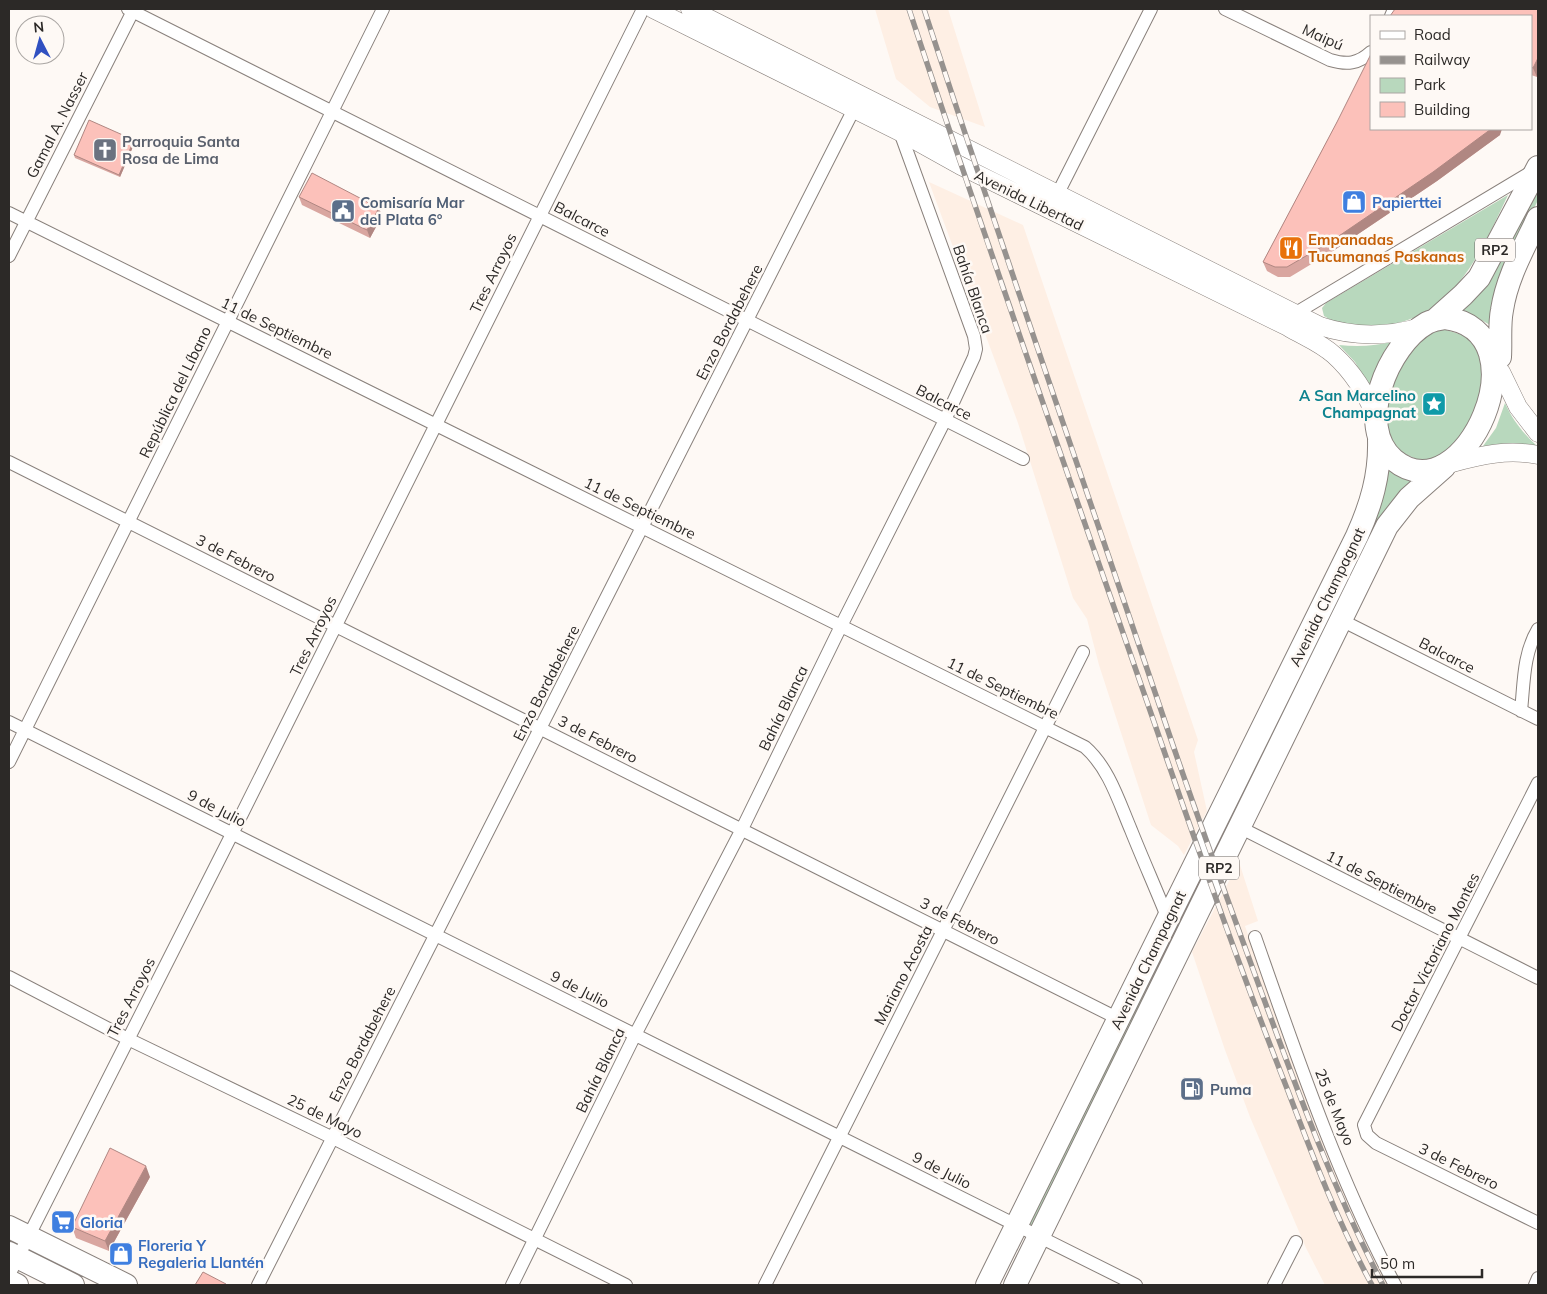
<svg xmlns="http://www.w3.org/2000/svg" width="1547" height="1294" viewBox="0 0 1547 1294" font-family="Mulish,sans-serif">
  <rect width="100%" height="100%" fill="#fef9f5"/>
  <!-- built -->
  <path fill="#feefe4" d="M875,9H948L985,127L930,107L896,79Z
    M929,182L1023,225L1198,740L1194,752L1207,811L1184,855L1178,846L1151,825L1099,665L1087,619L1073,598L1018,423Z
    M1239,862L1258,921L1245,926L1284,1040L1333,1166L1357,1221L1388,1285H1325L1306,1248L1250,1117L1225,1050L1192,952Z"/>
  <!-- green -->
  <path fill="#b8d8bd" d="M1538,181V200L1507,264L1490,325L1476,317L1459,311Z
    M1508,195C1479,256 1449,328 1368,326C1353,325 1337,325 1324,316L1322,308L1326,303Z
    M1443,329L1475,339L1491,383L1457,448L1424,462L1400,452L1387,432L1388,389L1398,366L1427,334Z
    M1395,341L1370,388L1355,362L1339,345C1358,347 1376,346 1395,341Z
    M1505,403C1513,421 1524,434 1538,447L1513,444L1483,446L1496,428Z
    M1386,464L1416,479L1222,839L1219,838Z
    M1187,899H1190L1192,902L1035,1225L1030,1227L1026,1221Z"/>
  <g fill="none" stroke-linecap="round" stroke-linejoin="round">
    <defs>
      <path id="street" d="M128,9L1023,459
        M1225,9L1330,60C1347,65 1358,64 1371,52
        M1391,16L1394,9
        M1054,201L1151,9
        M9,213L1085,747C1109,768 1119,802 1131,830C1143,860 1156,889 1168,919
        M9,256L134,9
        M1296,313L1533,171
        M9,462L1119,1019
        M1341,620L1538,719
        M1521,711C1524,683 1523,654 1538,629
        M9,722L1136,1285
        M9,762L383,9
        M1538,783L1364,1125L1367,1135L1376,1143L1538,1223
        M1239,827L1538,978
        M1255,937C1296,1054 1337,1176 1395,1285
        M9,977L128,1039L333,1138L626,1285
        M9,1275L232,834L643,9
        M258,1285L857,103
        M512,1285L635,1035L742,829L841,626L945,420L974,357L976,349L974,336L900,132
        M765,1285L1083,652
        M1274,1285L1296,1242
        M1535,1285L1538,1278"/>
      <path id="secondary" d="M653,9L900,132L961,166L1288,327C1303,336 1321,343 1334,355C1354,373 1367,395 1377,419
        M690,9L1320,326C1353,337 1387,337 1421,327
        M1501,372L1518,407L1538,433
        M1452,463C1481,455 1508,449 1538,455"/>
      <path id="highway" d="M1445,318C1547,330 1464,518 1394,460C1354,426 1388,345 1427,323C1433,320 1439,319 1445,318Z
        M1435,320L1463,295L1479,278L1538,167
        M1500,357C1501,341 1499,325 1502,310C1507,277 1524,248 1538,218
        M9,1227L126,1285
        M9,1253L73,1285
        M9,1281L17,1285
        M987,1285L1357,536C1371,505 1380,475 1379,440
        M1015,1285L1387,526L1409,498L1444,467"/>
    </defs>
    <!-- street casing -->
    <use href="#street" stroke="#89817c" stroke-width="14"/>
    <!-- secondary casing -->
    <use href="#secondary" stroke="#89817c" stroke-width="19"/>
    <!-- highway casing -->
    <use href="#highway" stroke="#89817c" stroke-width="24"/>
    <!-- street -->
    <use href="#street" stroke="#fff" stroke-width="12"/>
    <!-- secondary -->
    <use href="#secondary" stroke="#fff" stroke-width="18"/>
    <!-- highway -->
    <use href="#highway" stroke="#fff" stroke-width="22"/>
    <defs>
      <path id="rail" d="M909,9C990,255 1077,500 1162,745C1202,861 1243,977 1288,1091C1313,1157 1338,1223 1372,1285
        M924,9C1000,242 1081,474 1160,707C1193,806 1229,904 1265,1002C1300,1098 1336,1195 1383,1285"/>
    </defs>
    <!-- rail casing -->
    <use href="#rail" stroke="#96928f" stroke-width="5.5"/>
    <!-- rail -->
    <use href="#rail" stroke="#fef9f5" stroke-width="4" stroke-dasharray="11" stroke-linecap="butt"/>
  </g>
  <!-- wall -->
  <path fill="#d9a6a0" d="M1538,9V74L1537,77L1531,75V16L1395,10Z
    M1337,122L1500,135L1437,181L1333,251L1290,277H1278L1267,271L1263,262Z
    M135,142L120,177L75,158L74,155Z
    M299,197L379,208L382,216L370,238L302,205Z
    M150,1177L109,1251L76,1238L72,1227Z"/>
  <!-- shaded-wall -->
  <path fill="#b08782" d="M1538,58V74L1537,77L1533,68Z
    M1491,129H1502L1500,135L1437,181L1333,251L1330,242Z
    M134,140L135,142L120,177L119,175Z
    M379,208L382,216L370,238L367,230Z
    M146,1166L150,1177L109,1251L105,1241Z"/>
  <!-- building -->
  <path fill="#fcc1ba" stroke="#b08782" d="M1395,9H1538V58L1533,68L1531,67V16H1390Z
    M1371,54V129H1491L1433,172L1330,242L1287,267H1275L1263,262L1337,122Z
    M89,120L134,140L119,175L74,155Z
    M312,173L379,208L367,230L299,197Z
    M110,1148L146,1166L105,1241L72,1227Z
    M203,1272L226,1284V1285H195Z"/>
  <!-- icons -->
  <defs>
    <symbol id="church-square" viewBox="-11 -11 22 22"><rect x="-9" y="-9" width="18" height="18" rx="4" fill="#6b7280" stroke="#fef9f5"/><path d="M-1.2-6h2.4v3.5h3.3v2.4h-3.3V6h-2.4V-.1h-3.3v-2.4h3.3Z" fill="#fff"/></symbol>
    <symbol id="shop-square" viewBox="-11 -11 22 22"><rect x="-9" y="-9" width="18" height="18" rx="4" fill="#3f7fe0" stroke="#fef9f5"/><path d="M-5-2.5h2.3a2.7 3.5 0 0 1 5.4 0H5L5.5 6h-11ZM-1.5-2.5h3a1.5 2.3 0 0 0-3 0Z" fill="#fff"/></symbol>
    <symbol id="civic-square" viewBox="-11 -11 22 22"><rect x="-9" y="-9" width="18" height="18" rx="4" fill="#5c6f8a" stroke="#fef9f5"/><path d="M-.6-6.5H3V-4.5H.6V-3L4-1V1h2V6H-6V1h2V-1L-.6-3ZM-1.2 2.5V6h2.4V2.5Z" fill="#fff"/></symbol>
    <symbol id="restaurant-square" viewBox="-11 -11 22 22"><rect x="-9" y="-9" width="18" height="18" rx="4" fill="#e8710a" stroke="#fef9f5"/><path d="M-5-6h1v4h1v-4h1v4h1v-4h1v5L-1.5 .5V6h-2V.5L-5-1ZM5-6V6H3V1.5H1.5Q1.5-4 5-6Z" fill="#fff"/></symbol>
    <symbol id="sight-square" viewBox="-11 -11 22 22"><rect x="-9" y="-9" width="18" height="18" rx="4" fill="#0f9aa8" stroke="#fef9f5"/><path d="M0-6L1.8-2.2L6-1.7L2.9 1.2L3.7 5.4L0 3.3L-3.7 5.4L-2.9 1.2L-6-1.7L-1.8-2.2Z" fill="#fff"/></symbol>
    <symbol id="fuel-square" viewBox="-11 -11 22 22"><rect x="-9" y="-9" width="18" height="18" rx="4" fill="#5c6f8a" stroke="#fef9f5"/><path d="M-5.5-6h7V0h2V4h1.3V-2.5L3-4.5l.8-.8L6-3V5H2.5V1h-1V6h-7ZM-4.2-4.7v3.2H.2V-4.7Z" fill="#fff"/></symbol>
    <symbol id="supermarket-square" viewBox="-11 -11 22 22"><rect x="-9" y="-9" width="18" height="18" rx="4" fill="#3f7fe0" stroke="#fef9f5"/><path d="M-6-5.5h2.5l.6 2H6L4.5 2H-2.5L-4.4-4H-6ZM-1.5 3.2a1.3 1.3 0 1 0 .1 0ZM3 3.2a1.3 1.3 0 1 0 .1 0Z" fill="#fff"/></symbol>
  </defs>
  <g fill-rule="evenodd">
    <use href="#church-square" x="91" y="136" width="28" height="28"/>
    <use href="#shop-square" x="1340" y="188" width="28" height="28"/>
    <use href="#civic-square" x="329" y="197" width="28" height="28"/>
    <use href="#restaurant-square" x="1277" y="234" width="28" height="28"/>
    <use href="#sight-square" x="1420" y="390" width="28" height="28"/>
    <use href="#fuel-square" x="1178" y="1075" width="28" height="28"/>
    <use href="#supermarket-square" x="49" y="1208" width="28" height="28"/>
    <use href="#shop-square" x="107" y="1240" width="28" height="28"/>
  </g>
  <g text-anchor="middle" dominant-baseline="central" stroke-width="5" stroke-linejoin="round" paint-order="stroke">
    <!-- shield labels -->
    <g fill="#fef9f5" stroke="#6b6765" stroke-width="1">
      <rect x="1475" y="238.5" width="40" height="23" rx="4"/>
      <rect x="1199" y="856.5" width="40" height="23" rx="4"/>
    </g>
    <g font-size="14" font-weight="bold" fill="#2c2927">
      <text x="1495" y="250">RP2</text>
      <text x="1219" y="868">RP2</text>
    </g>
    <!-- street labels -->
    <g font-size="15" fill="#2c2927" stroke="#fef9f5">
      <text transform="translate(1323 37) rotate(24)">Maipú</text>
      <text transform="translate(57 125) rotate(-63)">Gamal A. Nasser</text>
      <text transform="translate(1029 200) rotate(26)">Avenida Libertad</text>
      <text transform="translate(582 219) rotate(27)">Balcarce</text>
      <text transform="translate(493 273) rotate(-64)">Tres Arroyos</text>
      <text transform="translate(973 289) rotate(71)">Bahía Blanca</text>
      <text transform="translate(729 322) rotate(-63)">Enzo Bordabehere</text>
      <text transform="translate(277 328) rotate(26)">11 de Septiembre</text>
      <text transform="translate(175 392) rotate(-64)">República del Líbano</text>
      <text transform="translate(944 402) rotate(27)">Balcarce</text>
      <text transform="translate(640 508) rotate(26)">11 de Septiembre</text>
      <text transform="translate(236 558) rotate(27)">3 de Febrero</text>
      <text transform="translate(1327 597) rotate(-64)">Avenida Champagnat</text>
      <text transform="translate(313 636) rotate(-64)">Tres Arroyos</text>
      <text transform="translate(1447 655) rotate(27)">Balcarce</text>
      <text transform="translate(546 683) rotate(-63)">Enzo Bordabehere</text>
      <text transform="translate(1003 688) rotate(26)">11 de Septiembre</text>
      <text transform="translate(783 708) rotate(-64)">Bahía Blanca</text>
      <text transform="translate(598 739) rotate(27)">3 de Febrero</text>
      <text transform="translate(217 808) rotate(27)">9 de Julio</text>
      <text transform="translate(1382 882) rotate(27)">11 de Septiembre</text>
      <text transform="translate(960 921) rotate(27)">3 de Febrero</text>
      <text transform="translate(1435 952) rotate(-63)">Doctor Victoriano Montes</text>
      <text transform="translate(1148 960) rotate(-64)">Avenida Champagnat</text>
      <text transform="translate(903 975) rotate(-63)">Mariano Acosta</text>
      <text transform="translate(580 989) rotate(27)">9 de Julio</text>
      <text transform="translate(131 997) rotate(-63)">Tres Arroyos</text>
      <text transform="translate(362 1044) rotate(-63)">Enzo Bordabehere</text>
      <text transform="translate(600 1070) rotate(-64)">Bahía Blanca</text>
      <text transform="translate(1335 1107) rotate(68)">25 de Mayo</text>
      <text transform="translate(325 1116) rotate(26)">25 de Mayo</text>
      <text transform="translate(1459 1166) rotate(26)">3 de Febrero</text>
      <text transform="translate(942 1170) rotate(27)">9 de Julio</text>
    </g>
    <!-- worship labels -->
    <g font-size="15" font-weight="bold" fill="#5b616d" stroke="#fef9f5" text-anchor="start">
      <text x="122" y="141">Parroquia Santa<tspan x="122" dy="17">Rosa de Lima</tspan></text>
    </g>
    <!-- service labels -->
    <g font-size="15" font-weight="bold" fill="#4e5e75" stroke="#fef9f5" text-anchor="start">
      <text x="360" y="202">Comisaría Mar<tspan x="360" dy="17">del Plata 6°</tspan></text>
      <text x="1210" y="1089">Puma</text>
    </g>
    <!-- shop labels -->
    <g font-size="15" font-weight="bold" fill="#366cbe" stroke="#fef9f5" text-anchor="start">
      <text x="1372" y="202">Papierttei</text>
      <text x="80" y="1222">Gloria</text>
      <text x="138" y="1245">Floreria Y<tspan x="138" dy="17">Regaleria Llantén</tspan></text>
    </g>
    <!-- food labels -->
    <g font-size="15" font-weight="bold" fill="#c56008" stroke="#fef9f5" text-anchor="start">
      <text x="1308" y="239">Empanadas<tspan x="1308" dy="17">Tucumanas Paskanas</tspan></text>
    </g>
    <!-- culture labels -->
    <g font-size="15" font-weight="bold" fill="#0d838f" stroke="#fef9f5" text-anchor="end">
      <text x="1416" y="395">A San Marcelino<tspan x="1416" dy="17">Champagnat</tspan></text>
    </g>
  </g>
  <!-- border -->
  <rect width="1547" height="1294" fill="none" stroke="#2c2927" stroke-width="20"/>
  <!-- legend -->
  <rect x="1370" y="15" width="162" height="115" fill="#fef9f5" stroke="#aaa6a3"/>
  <rect x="1380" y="31" width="25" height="8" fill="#ffffff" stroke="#aaa6a3"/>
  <text x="1414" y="40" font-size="15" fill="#2c2927">Road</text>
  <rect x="1380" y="56" width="25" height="8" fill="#96928f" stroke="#aaa6a3"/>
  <text x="1414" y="65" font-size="15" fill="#2c2927">Railway</text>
  <rect x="1380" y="78" width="25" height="15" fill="#b8d8bd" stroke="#aaa6a3"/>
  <text x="1414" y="90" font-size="15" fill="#2c2927">Park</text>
  <rect x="1380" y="102" width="25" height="15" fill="#fcc1ba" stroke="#aaa6a3"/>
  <text x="1414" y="115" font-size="15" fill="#2c2927">Building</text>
  <!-- north arrow -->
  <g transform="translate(40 40) rotate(354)"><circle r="24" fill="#fef9f5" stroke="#aaa6a3"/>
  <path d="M0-4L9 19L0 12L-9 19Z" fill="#3050c1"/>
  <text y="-8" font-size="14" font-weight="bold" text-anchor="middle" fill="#2c2927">N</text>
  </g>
  <!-- scale -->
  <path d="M1372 1269v8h110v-8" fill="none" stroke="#2c2927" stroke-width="2.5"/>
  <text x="1380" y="1269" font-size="15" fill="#2c2927" stroke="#fef9f5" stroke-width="4" paint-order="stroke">50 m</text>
</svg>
